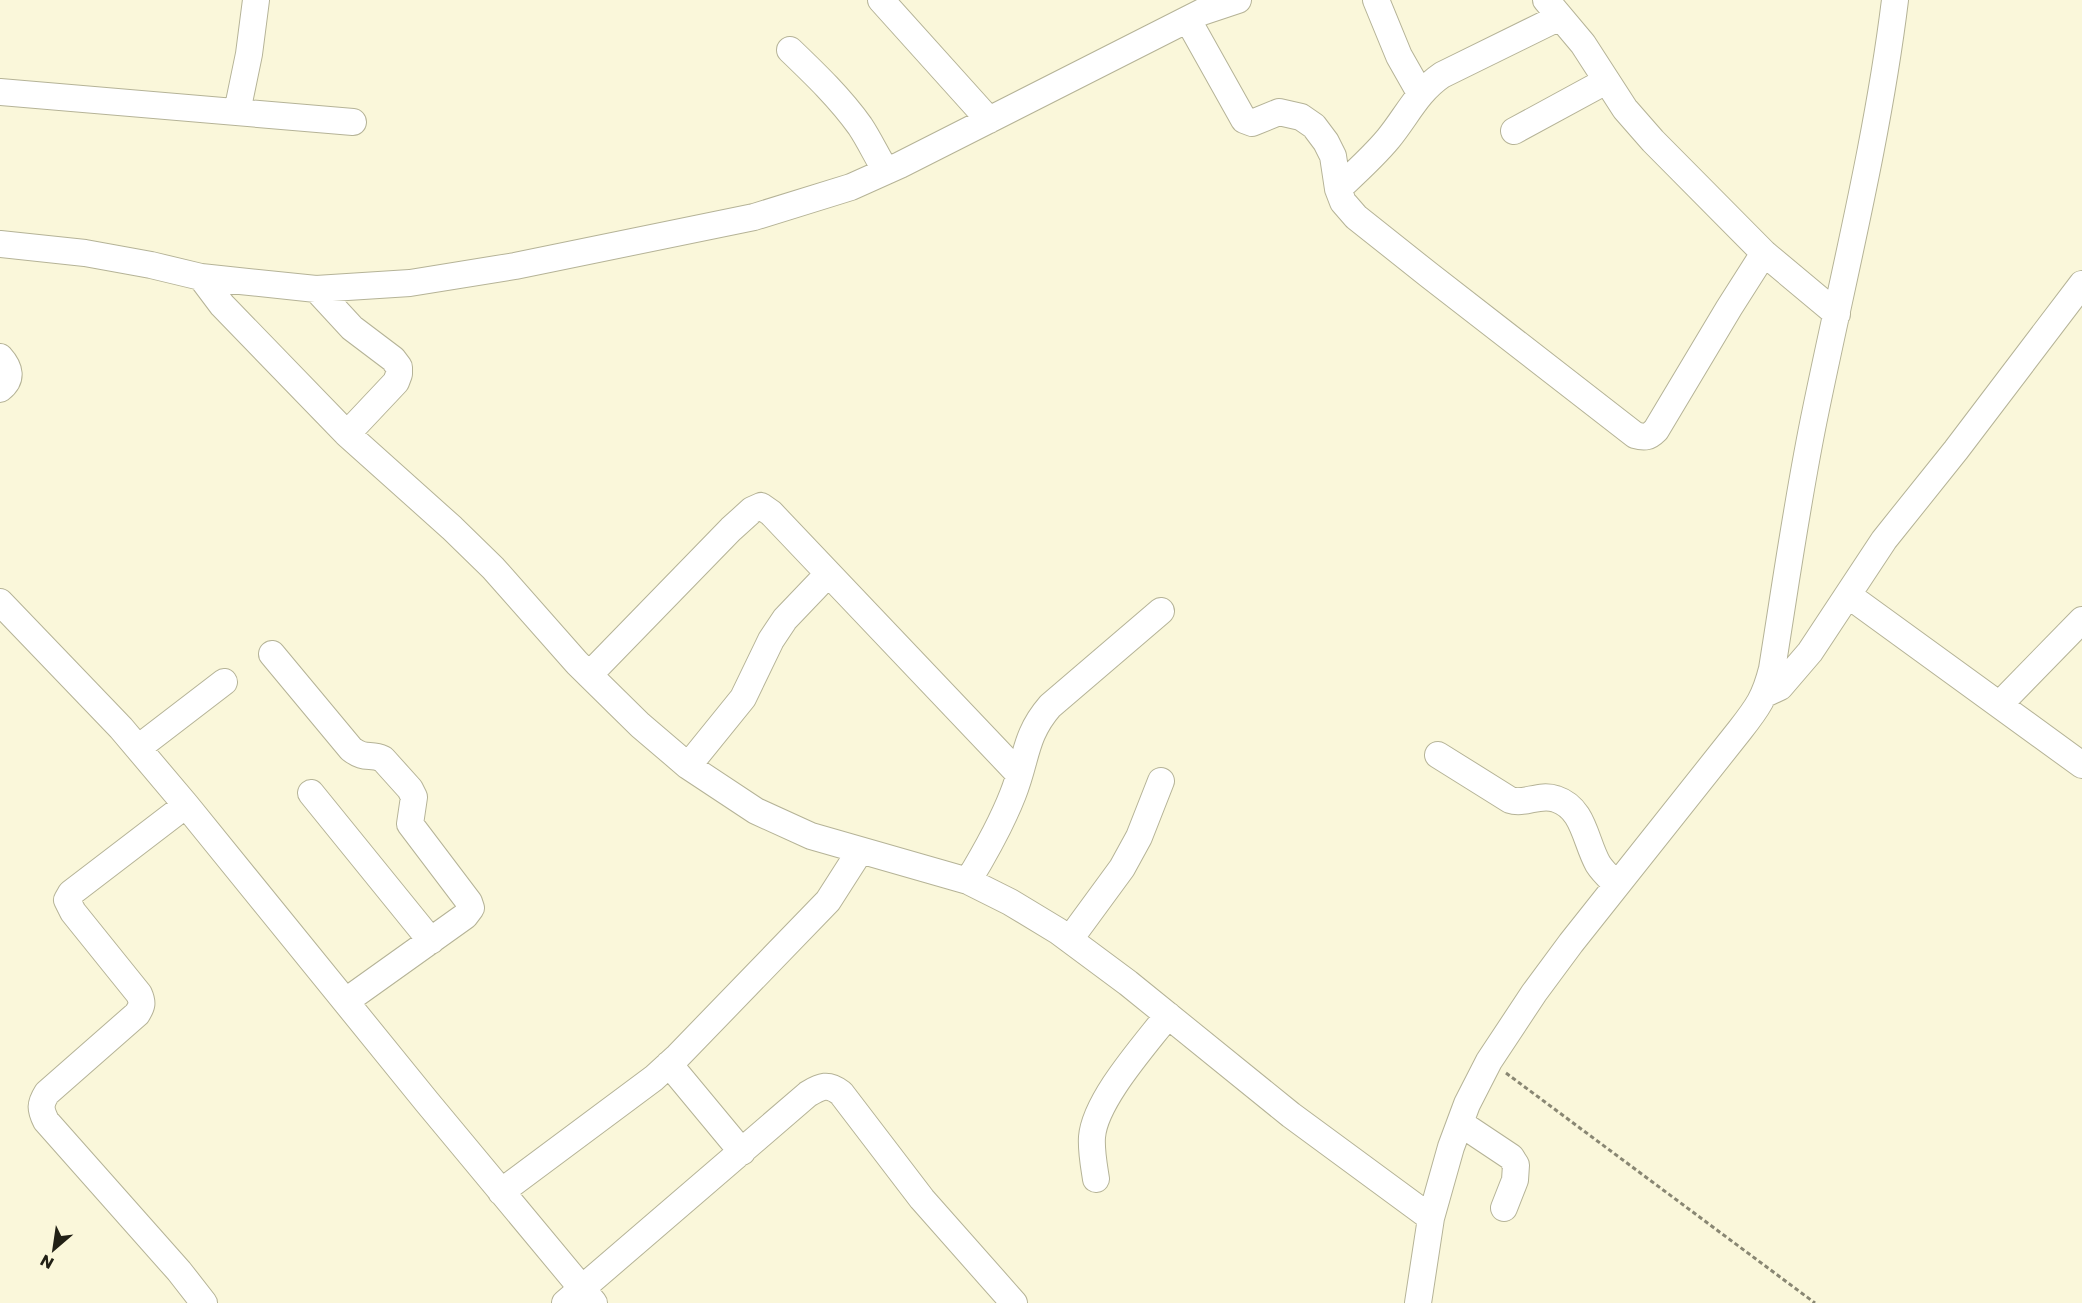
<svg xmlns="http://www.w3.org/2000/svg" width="2082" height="1303" viewBox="0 0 2082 1303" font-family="Poppins,sans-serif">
  <rect width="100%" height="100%" fill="#faf7da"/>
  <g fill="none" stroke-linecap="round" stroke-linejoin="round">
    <defs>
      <path id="minor" d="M881,0L989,120
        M1376,0L1399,56L1420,93
        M1546,0L1583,44L1625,109L1653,141L1764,253L1837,314
        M1188,20L1244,120L1252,123L1279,112L1301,117L1314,126L1326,142L1333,156L1338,189L1343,202L1356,217L1429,275L1635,435C1645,438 1649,437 1656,430L1729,308L1764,253
        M790,50C815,74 840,98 860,126C870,141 877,157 886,171
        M0,92L353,122
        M237,112L249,54L256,0
        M1514,131L1606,81
        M1338,189C1355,173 1373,157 1388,139C1407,116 1417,92 1442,75L1560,17
        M0,244L85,253L151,265L201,277L316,289L410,283L515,266L754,217L851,187L900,165L1202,12L1238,0
        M201,277L222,305L347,434L452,528L493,568L577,663L640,725L688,766L756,811L811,836L968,881L1010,902L1058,931L1128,983L1291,1115L1431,1218
        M316,289L352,328L393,359L399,367V374L396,382L347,434
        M0,357C10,368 13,379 0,389
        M1848,595L2082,765
        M0,602L121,728L186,805L427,1102L594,1303
        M272,654L351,749C365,760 370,753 383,759L410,789L414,797L410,824L469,902L471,908L465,916L346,1001
        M589,675L731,529L752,510L761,506L771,513L1019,774
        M1765,694L1780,687L1810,652L1884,540L1956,450L2082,284
        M2000,704L2082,620
        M138,748L224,682
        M1438,755L1510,800C1525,805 1539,793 1556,799C1584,808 1585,841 1598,864C1603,872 1610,878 1617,885
        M688,766L743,698L771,640L785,619L828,574
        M311,793L431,941
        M186,805L71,893L67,900L73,912L139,994C143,1003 142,1006 137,1014L47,1093C40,1104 40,1109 46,1121L179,1271L204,1303
        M968,881C985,853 1001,825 1013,794C1027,759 1024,736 1050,706L1161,611
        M1070,939L1122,868L1139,837L1161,781
        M669,1064L742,1152
        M1460,1123L1511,1157L1516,1165L1515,1180L1504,1208
        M1096,1179C1094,1166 1091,1151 1092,1137C1095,1100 1145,1045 1168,1015
        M501,1192L654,1078L678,1056L828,901L860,851
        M565,1303L808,1094C821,1086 828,1083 841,1093L922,1199L1014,1303
        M1418,1303L1431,1218L1451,1147L1467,1104L1489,1061L1534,993L1571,943L1740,730C1758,707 1765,697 1772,669C1786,582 1798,495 1816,409C1844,273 1878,138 1895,0"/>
    </defs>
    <!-- minor casing -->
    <use href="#minor" stroke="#b5b397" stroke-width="28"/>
    <!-- path -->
    <path stroke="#898773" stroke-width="3" stroke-dasharray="4.5 3" stroke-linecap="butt" d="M1506,1073L1815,1303"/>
    <!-- minor -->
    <use href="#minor" stroke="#fff" stroke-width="26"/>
  </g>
  <!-- north arrow -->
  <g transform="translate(54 1249) rotate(209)" stroke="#faf7da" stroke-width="4.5" paint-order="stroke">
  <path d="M0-4.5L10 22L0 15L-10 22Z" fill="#212015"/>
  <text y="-9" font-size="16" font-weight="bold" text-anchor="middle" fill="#212015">N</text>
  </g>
</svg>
